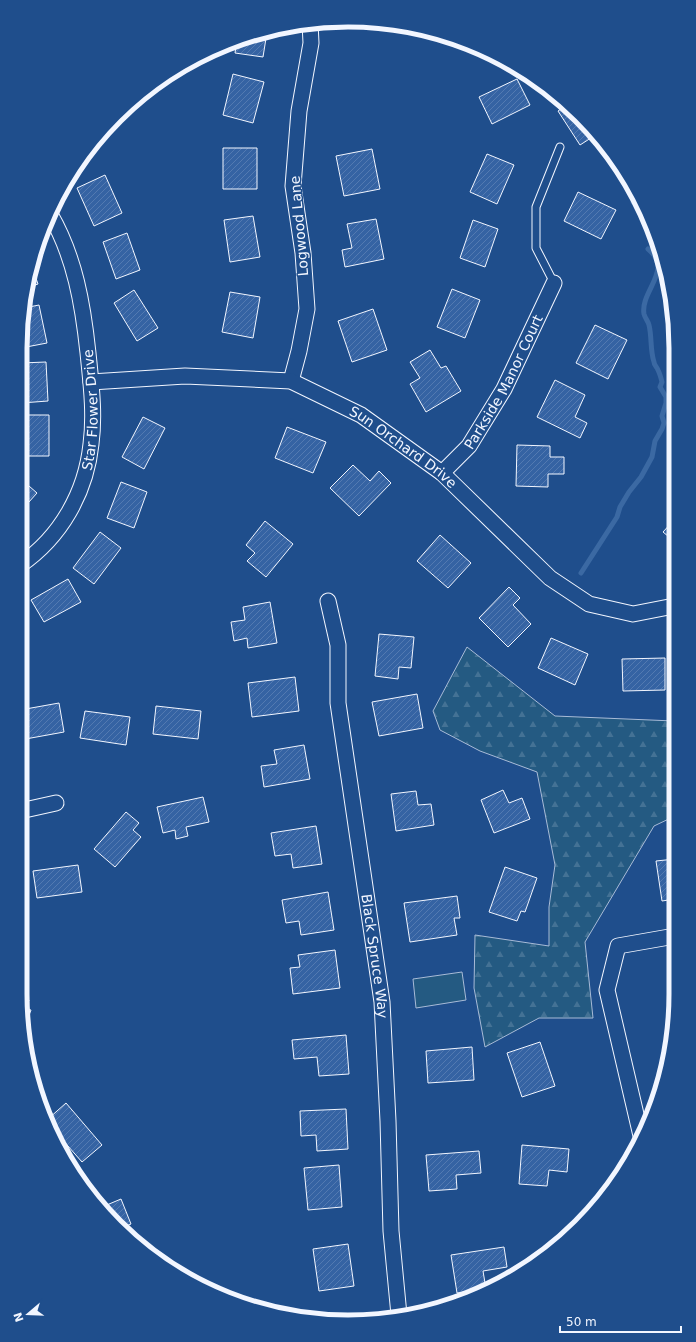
<svg xmlns="http://www.w3.org/2000/svg" width="696" height="1342" viewBox="0 0 696 1342" font-family="'DejaVu Sans',sans-serif">
  <defs>
    <pattern id="forest-firs" width="22" height="20" patternUnits="userSpaceOnUse"><rect width="22" height="20" fill="#245a82"/><path d="M5 1l3.5 6h-7zM16 11l3.5 6h-7z" fill="#447295"/></pattern>
    <pattern id="building-hatch" width="6" height="6" patternUnits="userSpaceOnUse"><rect width="6" height="6" fill="#3563a3"/><path d="M-1 1l2-2M0 6l6-6M5 7l2-2" fill="none" stroke="#537ab1"/></pattern>
  </defs>
  <rect width="100%" height="100%" fill="#1f4e8c"/>
  <!-- grass -->
  <path fill="#245a82" stroke="#a8bbd7" d="M462,972L466,1000L416,1008L413,979Z"/>
  <!-- forest -->
  <path fill="url(#forest-firs)" stroke="#a8bbd7" d="M349,21C386,20 424,28 458,41Z
    M467,647L555,716L674,721L675,816L654,826L585,942L593,1018H539L485,1047L474,988L475,935L549,946V907L555,865L537,772L480,751L440,730L433,711Z"/>
  <g fill="none" stroke-linecap="round" stroke-linejoin="round">
    <!-- stream -->
    <path stroke="#3b69a3" stroke-width="5" d="M632,187L633,202
      M581,573L617,517L620,507L629,492L641,477L652,457L655,441L662,429L664,423L662,416L666,403V397L660,387L662,382C661,378 660,374 658,370C657,367 654,365 654,362C650,350 652,337 649,325C648,321 645,318 644,314C640,291 674,270 648,249"/>
  </g>
  <!-- building -->
  <path fill="url(#building-hatch)" stroke="#f2f6ff" d="M267,32L263,57L235,53L237,40Z
    M233,74L264,82L253,123L223,115Z
    M517,79L530,105L492,124L479,97Z
    M567,105L594,136L580,145L558,111Z
    M223,148H257V189H223Z
    M372,149L380,189L344,196L336,156Z
    M86,151L90,158L76,167Z
    M487,154L514,165L497,204L470,192Z
    M105,175L122,213L94,226L77,188Z
    M578,192L616,210L601,239L564,221Z
    M253,216L260,257L230,262L224,220Z
    M376,219L384,259L345,267L342,250L352,248L347,224Z
    M473,220L498,229L485,267L460,258Z
    M127,233L140,270L116,279L103,242Z
    M31,264L38,284L27,288Z
    M452,289L480,300L465,338L437,327Z
    M134,290L158,328L137,341L114,303Z
    M230,292L260,297L253,338L222,332Z
    M39,305L47,343L21,348V327L24,308Z
    M373,309L387,350L352,362L338,321Z
    M595,325L627,340L608,379L576,363Z
    M430,350L441,368L446,366L461,391L426,412L410,384L420,378L410,362Z
    M46,362L48,401L21,403V363Z
    M555,380L585,395L575,417L587,423L580,438L537,417Z
    M21,415H49V456H21Z
    M143,417L165,428L144,469L122,457Z
    M287,427L326,442L313,473L275,458Z
    M517,445L550,446V457H564V474H548V487L516,486Z
    M353,465L370,481L379,471L391,483L359,516L330,488Z
    M21,479L37,493L20,512Z
    M121,482L147,492L134,528L107,518Z
    M674,520V541L663,532Z
    M265,521L293,544L266,577L247,561L255,553L246,545Z
    M100,532L121,548L94,584L73,568Z
    M440,535L471,563L448,588L417,561Z
    M68,579L81,602L44,622L31,600Z
    M509,587L520,598L513,605L531,624L508,647L479,618Z
    M270,602L277,643L248,648L247,638L234,641L231,622L245,620L243,607Z
    M20,619L28,640L20,643Z
    M379,634L414,637L411,668L399,667L398,679L375,676Z
    M551,638L588,654L575,685L538,668Z
    M665,658V690L623,691L622,659Z
    M295,677L299,711L252,717L248,683Z
    M417,694L423,728L379,736L372,702Z
    M59,703L64,732L20,740V710Z
    M156,706L201,711L198,739L153,734Z
    M85,711L130,717L126,745L80,738Z
    M304,745L310,779L264,787L261,766L277,764L274,750Z
    M503,790L509,803L522,798L530,819L494,833L481,800Z
    M416,791L418,805L431,804L434,825L396,831L391,794Z
    M203,797L209,822L186,827L188,836L176,839L175,830L163,833L157,807Z
    M126,812L139,823L133,830L141,837L115,867L94,849Z
    M316,826L322,864L293,868L291,854L275,856L271,833Z
    M675,859V899L662,901L656,861Z
    M78,865L82,892L37,898L33,871Z
    M505,867L537,878L525,912L521,911L517,921L489,912Z
    M328,892L334,930L301,935L299,921L286,923L282,900Z
    M457,896L460,918H454L457,935L410,942L404,903Z
    M335,950L340,988L293,994L290,968L300,967L298,955Z
    M21,997L29,1000L26,1009L31,1010L25,1026Z
    M346,1035L349,1074L319,1076L317,1057L294,1059L292,1040Z
    M540,1042L555,1086L522,1097L507,1053Z
    M472,1047L474,1080L428,1083L426,1051Z
    M66,1103L102,1145L82,1162L53,1129L48,1119Z
    M346,1109L348,1149L317,1151L316,1135L301,1136L300,1111Z
    M522,1145L569,1149L567,1172L549,1170L547,1186L519,1184Z
    M479,1151L481,1173L456,1175L457,1189L429,1191L426,1155Z
    M339,1165L342,1207L308,1210L304,1168Z
    M121,1199L131,1224L124,1227L102,1207Z
    M348,1244L354,1286L319,1291L313,1249Z
    M504,1247L507,1267L483,1271L486,1289L457,1293L451,1255Z"/>
  <g fill="none" stroke-linecap="round" stroke-linejoin="round">
    <defs>
      <path id="service" d="M554,283L536,248V207L560,147"/>
      <g id="minor">
        <path d="M291,381L299,351L307,309L303,253L293,186L299,111L311,43L310,23"/>
        <path id="s1" d="M91,382L185,376L291,381L361,415L442,473L550,578L589,604L633,614L674,606"/>
        <path id="s2" d="M442,473L469,446L504,389L554,283"/>
        <path id="s3" d="M20,565C61,537 86,492 91,444C95,414 91,383 88,353C83,305 75,257 50,214"/>
        <path id="s4" d="M328,601L338,645V703L382,1002L388,1121L391,1231L399,1315"/>
        <path d="M20,811L56,803"/>
        <path d="M642,1140L607,990L618,946L675,936"/>
      </g>
    </defs>
    <!-- service casing -->
    <use href="#service" stroke="#f2f6ff" stroke-width="9"/>
    <!-- minor casing -->
    <use href="#minor" stroke="#f2f6ff" stroke-width="17"/>
    <!-- service -->
    <use href="#service" stroke="#1f4e8c" stroke-width="7"/>
    <!-- minor -->
    <use href="#minor" stroke="#1f4e8c" stroke-width="15"/>
  </g>
  <g text-anchor="middle" dominant-baseline="central" stroke-width="3" stroke-linejoin="round" paint-order="stroke">
    <!-- street labels -->
    <g font-size="14" fill="#f2f6ff" stroke="#1f4e8c">
      <text transform="translate(299 226) rotate(-95)">Logwood Lane</text>
      <text stroke="none"><textPath href="#s2" startOffset="111">Parkside Manor Court</textPath></text>
      <text stroke="none"><textPath href="#s3" startOffset="179">Star Flower Drive</textPath></text>
      <text stroke="none"><textPath href="#s1" startOffset="331">Sun Orchard Drive</textPath></text>
      <text stroke="none"><textPath href="#s4" startOffset="359">Black Spruce Way</textPath></text>
    </g>
  </g>
  <!-- crop -->
  <path d="M0 0H696V1342H0ZM348 27H348A321 321 0 0 1 669 348V994A321 321 0 0 1 348 1315H348A321 321 0 0 1 27 994V348A321 321 0 0 1 348 27Z" fill="#1f4e8c" fill-rule="evenodd"/>
  <path fill="none" stroke="#f2f6ff" stroke-width="5" d="M348 27H348A321 321 0 0 1 669 348V994A321 321 0 0 1 348 1315H348A321 321 0 0 1 27 994V348A321 321 0 0 1 348 27Z"/>
  <!-- north arrow -->
  <g transform="translate(28 1314) rotate(251)" stroke="#1f4e8c" stroke-width="3" paint-order="stroke">
  <path d="M0-3L7 15L0 10L-7 15Z" fill="#f2f6ff"/>
  <text y="-6" font-size="11" font-weight="bold" text-anchor="middle" fill="#f2f6ff">N</text>
  </g>
  <!-- scale -->
  <path d="M560 1326v6h121v-6" fill="none" stroke="#f2f6ff" stroke-width="2"/>
  <text x="566" y="1326" font-size="12" fill="#f2f6ff" stroke="#1f4e8c" stroke-width="3" paint-order="stroke">50 m</text>
</svg>
